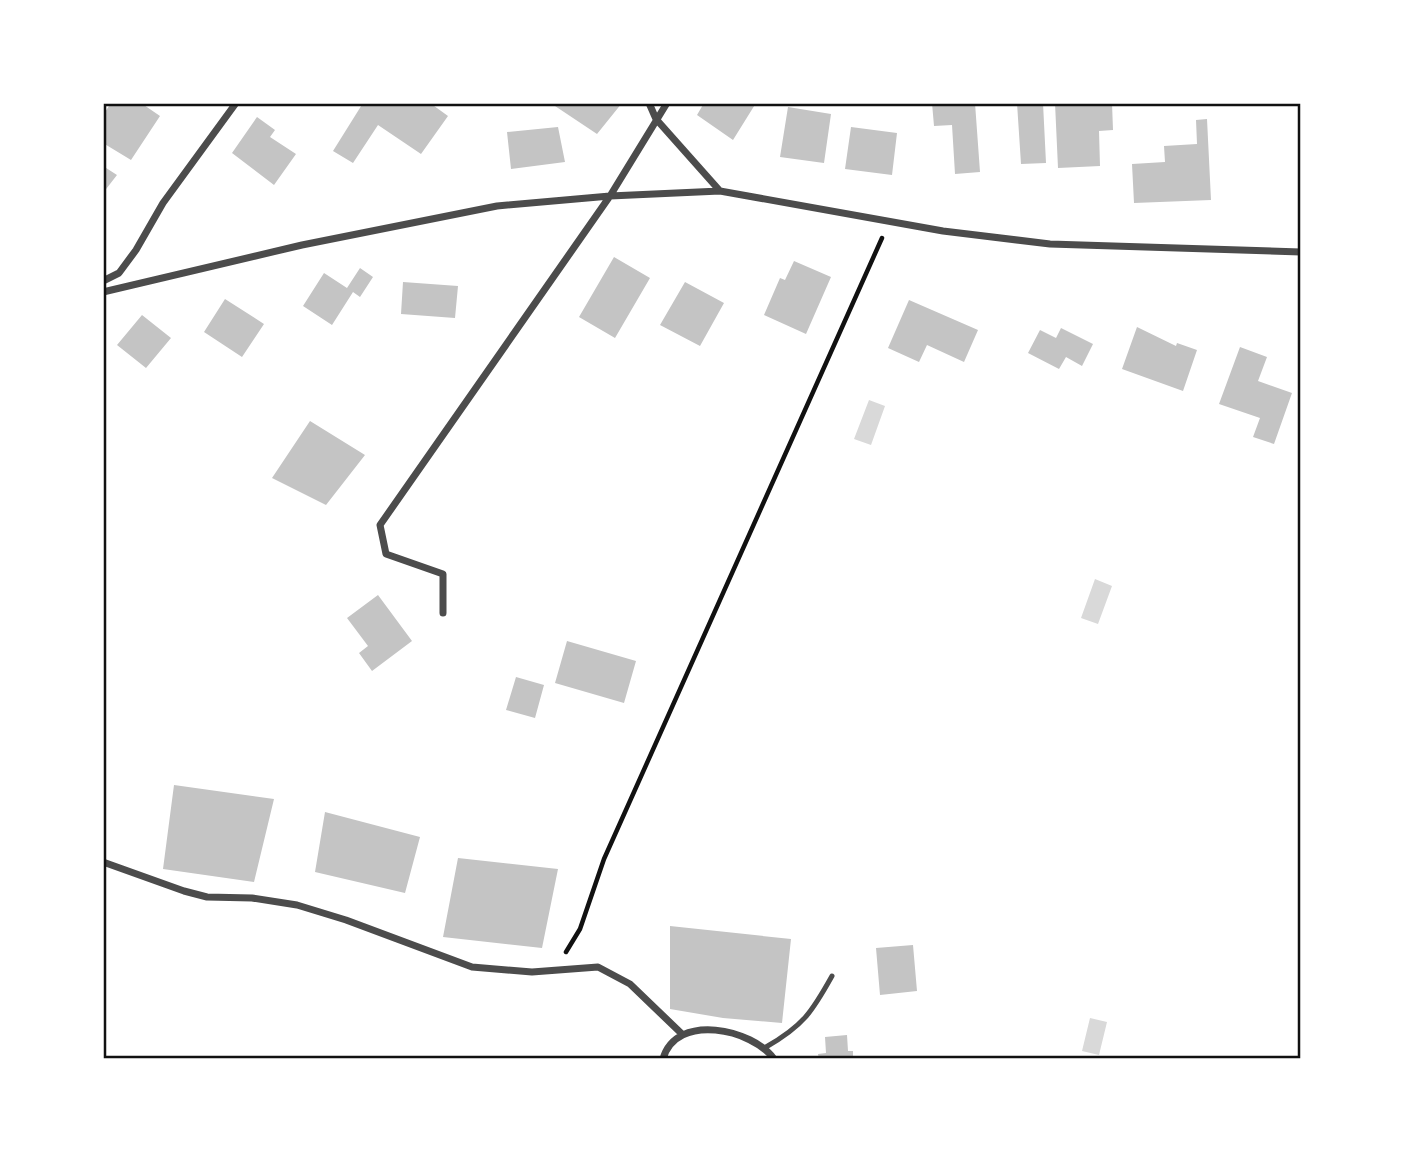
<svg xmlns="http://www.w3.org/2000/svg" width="1404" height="1162" viewBox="0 0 1404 1162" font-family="Lato,sans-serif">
  <rect width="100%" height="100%" fill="#fff"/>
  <!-- water -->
  <path fill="#d9d9d9" d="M869,400L885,406L871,445L854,439Z
    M1095,579L1112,586L1098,624L1081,618Z
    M1090,1018L1107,1022L1099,1055L1082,1051Z"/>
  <!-- building -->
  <path fill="#c4c4c4" d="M111,103H141L160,116L131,160L103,143V115Z
    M363,103H383L388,106L390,103H430L448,116L421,154L378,125L353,163L333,151Z
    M557,103H622L597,134L555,106Z
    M704,103H756L733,140L697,115Z
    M932,103H975L980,172L955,174L952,125L934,126Z
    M1017,103H1043L1046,163L1021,164Z
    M1055,103H1112L1113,130L1099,131L1100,166L1058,168Z
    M788,107L831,114L824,163L780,157Z
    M257,117L275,130L270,137L296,154L274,185L232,153Z
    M1207,119L1211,200L1134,203L1132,164L1165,162L1164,146L1197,144L1196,120Z
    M558,127L565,162L511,169L507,132Z
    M851,127L897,133L892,175L845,169Z
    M103,166L117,175L103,193Z
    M614,257L650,278L615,338L579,317Z
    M794,261L831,277L806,334L764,315L780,278L785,280Z
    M360,268L373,277L360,297L353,292L332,325L303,306L324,273L347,288Z
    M403,282L458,286L455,318L401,314Z
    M685,282L724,303L700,346L660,325Z
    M225,299L264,324L242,357L204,332Z
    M909,300L978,330L964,362L927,345L919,362L888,348Z
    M142,315L171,338L146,368L117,345Z
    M1137,327L1176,346L1177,343L1197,350L1183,391L1122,369Z
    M1061,328L1093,344L1082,366L1066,357L1059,369L1028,353L1040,330L1056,338Z
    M1240,347L1267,357L1258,381L1292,393L1274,444L1253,437L1260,418L1219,404Z
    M310,421L365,455L326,505L272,478Z
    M378,595L412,641L372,671L359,653L368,646L347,618Z
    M567,641L636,661L624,703L555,683Z
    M516,677L544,685L535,718L506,710Z
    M174,785L274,799L254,882L163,869Z
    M325,812L420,837L405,893L315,872Z
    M458,858L558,869L542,948L443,937Z
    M670,926L791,939L782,1023L723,1018L670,1009Z
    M913,945L917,991L880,995L876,948Z
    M847,1035L848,1051H853V1059H819L818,1054L826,1053L825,1037Z"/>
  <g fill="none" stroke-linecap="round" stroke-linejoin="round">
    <!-- path -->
    <path stroke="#111" stroke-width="4.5" d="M566,952L580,929L604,859L882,238"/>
    <!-- service -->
    <path stroke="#4c4c4c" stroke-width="5" d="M766,1047C803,1026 812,1012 832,976"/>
    <!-- minor -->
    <path stroke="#4c4c4c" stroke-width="7" d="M649,103L656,119L720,191
      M103,281L119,273L136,250L163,203L236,103
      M103,292L302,245L497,206L610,196L720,191L943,231L1050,244L1301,252
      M443,613V574L386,554L380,525L610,196L667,103
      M103,862L184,891L207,897L252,898L297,905L346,920L472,967L532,972L598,967L630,984L682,1034
      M663,1059C676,1012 753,1029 774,1059"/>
  </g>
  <!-- border -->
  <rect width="1404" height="1162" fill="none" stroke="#ffffff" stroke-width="210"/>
  <rect x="105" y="105" width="1194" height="952" fill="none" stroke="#111" stroke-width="2.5"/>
</svg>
